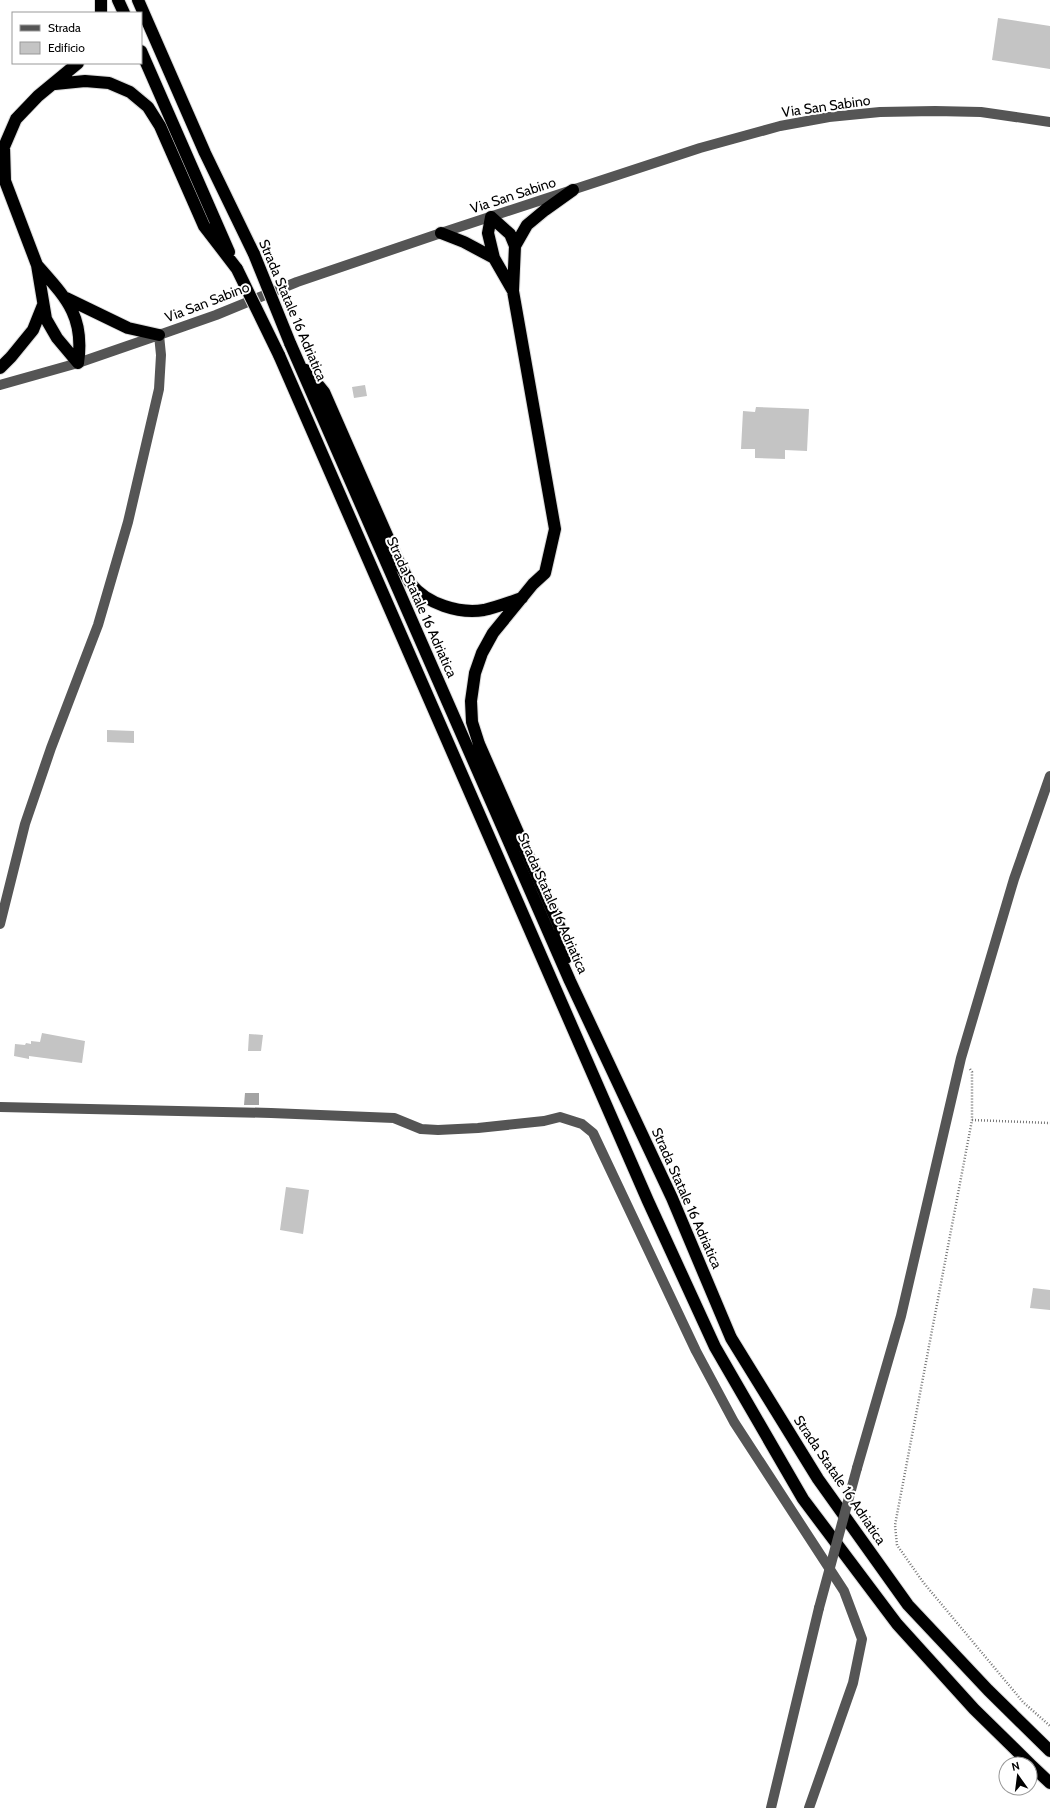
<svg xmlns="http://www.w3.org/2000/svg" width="1050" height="1808" viewBox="0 0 1050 1808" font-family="Cabin,sans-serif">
  <rect width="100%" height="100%" fill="#fff"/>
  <!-- water -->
  <path fill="#a3a3a3" d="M245,1093H259V1105H244Z"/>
  <!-- building -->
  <path fill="#c4c4c4" d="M998,18L1050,26V69L992,60Z
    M365,385L367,396L354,398L352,387Z
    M756,407L809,409L807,451L785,450V459L755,458V449H741L743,411L755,412Z
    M107,730L134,731V743L107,742Z
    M42,1033L85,1041L82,1063L29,1056V1059L14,1056L15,1044L25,1045L26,1043L31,1044V1041L40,1042Z
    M249,1034L263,1035L261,1051H248Z
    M286,1187L309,1190L303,1234L280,1230Z
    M1033,1288L1050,1290V1310L1030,1308Z"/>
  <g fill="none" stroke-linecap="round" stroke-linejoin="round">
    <defs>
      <path id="highway" d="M101,0V13
        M118,0L124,13
        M138,0L205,153L254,254
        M141,51L229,252
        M55,84L85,81L109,83L130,92L148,107L160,126L204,226L237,269
        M491,217L488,233L494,258L513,291
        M491,217L510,234L515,246
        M441,233L464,242L494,258
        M37,265C66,298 85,316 78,363
        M66,298L128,328L159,335
        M290,343L570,981L672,1198L731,1338L818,1479L908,1605L988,1690L1050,1751
        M279,355L648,1201L715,1347L803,1499L897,1624L974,1709L1030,1764
        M78,363L57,338L46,319L37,265L5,181L4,147L16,119L38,96L78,63
        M0,368L11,357L33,330L43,305
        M306,370L324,392L400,565C404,571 407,578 411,584C427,604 459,614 484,610C497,607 510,602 522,598
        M566,958L560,928L479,744L472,722L471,701L475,673L482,653L493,633L533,584L545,573L555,529L513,291L515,246L527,225L545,210L573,190
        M1030,1764L1050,1783"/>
    </defs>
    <!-- highway casing -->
    <use href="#highway" stroke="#dbdbdb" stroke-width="14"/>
    <!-- path -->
    <path stroke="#777" stroke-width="2.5" stroke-dasharray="1 2" stroke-linecap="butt" d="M970,1069L972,1072V1120L895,1525L897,1545L923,1582L1023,1702L1050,1726
      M972,1120L1050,1123"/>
    <!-- minor -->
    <path stroke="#555" stroke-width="10" d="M0,385L78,363L159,335L216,315L297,282L441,233L700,148L780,126L829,117L880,112L935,111L981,112L1050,122
      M0,924L25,824L51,748L98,625L128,522L159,389L161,355L159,335
      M0,1107L271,1113L394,1118L421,1129L438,1130L478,1128L544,1121L560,1117L582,1124L593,1133L696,1351L734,1422L844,1591L862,1639L853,1683L809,1808
      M857,1468L901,1316L961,1058L1014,879L1050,776
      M771,1808L819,1608"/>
    <!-- highway -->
    <use href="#highway" stroke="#000" stroke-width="12"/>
    <defs>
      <path id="highway-bridge" d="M254,254L290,343
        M237,269L279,355"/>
    </defs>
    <!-- highway-bridge casing -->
    <use href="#highway-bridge" stroke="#dbdbdb" stroke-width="14" stroke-linecap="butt"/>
    <!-- minor-bridge -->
    <path stroke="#555" stroke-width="10" d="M819,1608L857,1468"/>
    <!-- highway-bridge -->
    <use href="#highway-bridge" stroke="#000" stroke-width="12"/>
  </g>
  <g text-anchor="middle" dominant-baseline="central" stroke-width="4" stroke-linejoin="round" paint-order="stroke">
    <!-- street labels -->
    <g font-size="14" fill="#000" stroke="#fff">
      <text transform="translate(826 106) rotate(-8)">Via San Sabino</text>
      <text transform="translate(513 195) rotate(-18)">Via San Sabino</text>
      <text transform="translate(207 302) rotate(-21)">Via San Sabino</text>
      <text transform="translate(293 310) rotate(67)">Strada Statale 16 Adriatica</text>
      <text transform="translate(422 607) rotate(66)">Strada Statale 16 Adriatica</text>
      <text transform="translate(553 903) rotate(66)">Strada Statale 16 Adriatica</text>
      <text transform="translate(687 1198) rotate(66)">Strada Statale 16 Adriatica</text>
      <text transform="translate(840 1480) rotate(56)">Strada Statale 16 Adriatica</text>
    </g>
  </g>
  <!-- legend -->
  <rect x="12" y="12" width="130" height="52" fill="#ffffff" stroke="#999999"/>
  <rect x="20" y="25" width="20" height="6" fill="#555555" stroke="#999999"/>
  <text x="48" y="32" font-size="12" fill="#000000">Strada</text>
  <rect x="20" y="42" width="20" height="12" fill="#c4c4c4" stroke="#999999"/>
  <text x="48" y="52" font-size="12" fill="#000000">Edificio</text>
  <!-- north arrow -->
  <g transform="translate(1018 1776) rotate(346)"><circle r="19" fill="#ffffff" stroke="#999999"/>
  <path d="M0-3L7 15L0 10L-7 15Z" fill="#000000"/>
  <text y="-6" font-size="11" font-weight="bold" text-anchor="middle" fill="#000000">N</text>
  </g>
</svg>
